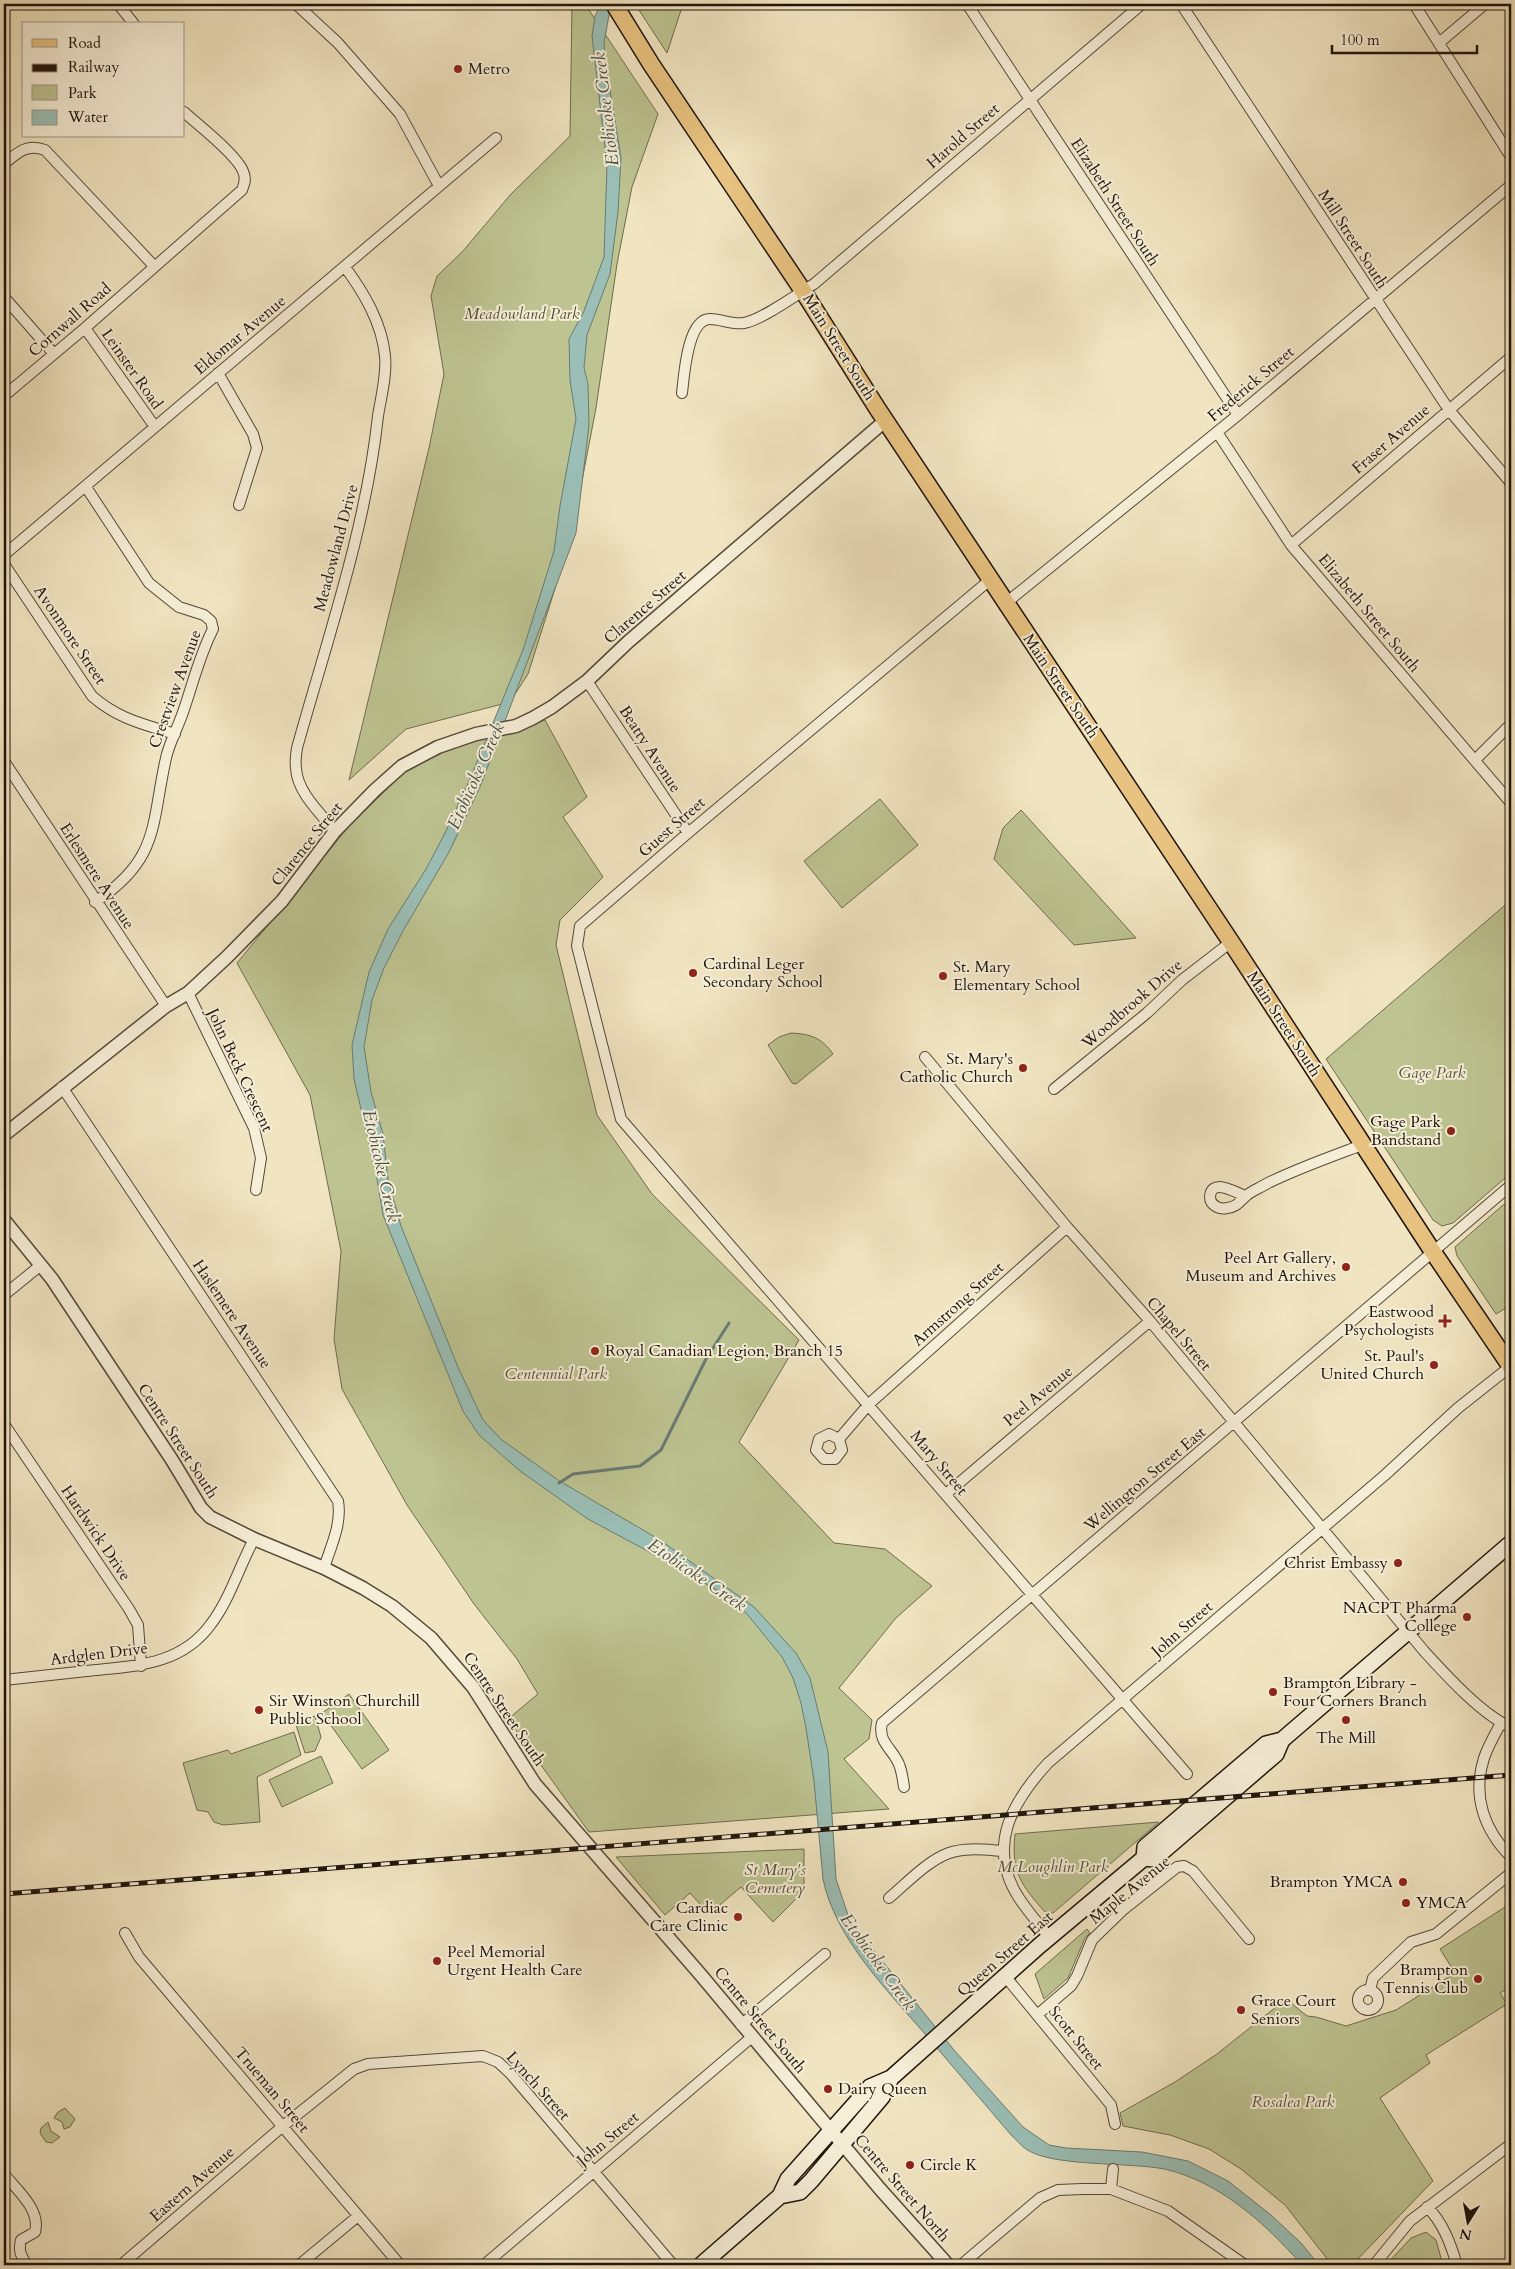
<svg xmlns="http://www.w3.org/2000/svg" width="1515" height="2269" viewBox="0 0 1515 2269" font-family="Cardo,serif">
  <rect width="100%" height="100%" fill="#f1e5c1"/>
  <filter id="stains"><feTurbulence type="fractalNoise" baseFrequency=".004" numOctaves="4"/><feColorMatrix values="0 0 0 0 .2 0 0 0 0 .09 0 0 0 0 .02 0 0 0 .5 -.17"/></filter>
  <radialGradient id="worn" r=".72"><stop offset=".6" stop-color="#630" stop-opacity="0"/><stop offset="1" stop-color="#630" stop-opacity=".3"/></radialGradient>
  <!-- green -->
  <path fill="#bdc391" stroke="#6e6c4e" d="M572,4H585L658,114L632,187L617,264L596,408L571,538L528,674L510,702L406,729L349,780L429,448L444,374L431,296L437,276L463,251L511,194L570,136Z
    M635,4H683L667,53Z
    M545,720L587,797L563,817L603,877L560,920L556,945L597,1115L652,1194L799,1340L739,1442L834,1543L885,1549L932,1586L896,1618L839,1688L872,1720L869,1739L844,1759L889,1809L589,1832L508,1719L538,1694L517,1659L474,1604L407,1505L342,1389L334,1339L341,1251L310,1095L237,963L350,825L414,763L458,743L510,732Z
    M880,799L918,845L842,908L804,861Z
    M1021,810L1136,938L1074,945L994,859L1003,828Z
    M1511,900V1173L1453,1223L1442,1226L1433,1220L1326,1059Z
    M791,1033C811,1034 822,1038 833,1054L796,1084L792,1083L768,1045L779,1037Z
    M1511,1203V1305L1496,1314L1457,1256L1455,1247L1503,1205Z
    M349,1694L389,1750L362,1769L322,1713Z
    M315,1716L321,1737L315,1751L305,1753L295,1722Z
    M294,1732L301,1755L257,1777L260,1822L223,1825L214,1822L208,1812L197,1810L183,1763L228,1750L231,1754Z
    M321,1756L333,1783L282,1807L269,1780Z
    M1159,1822L1053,1913L1045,1912C1021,1885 1011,1872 1015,1834Z
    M804,1849V1891L773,1922L741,1887L709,1914L690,1893L665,1915L616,1857Z
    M1505,1907L1511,1916V1986L1500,1993L1507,2004L1426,2055L1430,2063L1380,2098L1433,2181L1352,2265H1332L1285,2205L1241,2169L1209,2149L1170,2135L1123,2126L1120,2113L1175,2082L1217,2054L1286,1999L1307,2016L1316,2017L1346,2026L1396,2010L1455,1973L1440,1949Z
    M1087,1929L1090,1933L1085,1938L1068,1978L1044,1999L1035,1974Z
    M65,2108L75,2119L70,2127L64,2129L62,2122L54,2118L58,2112Z
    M48,2122L51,2131L60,2137L52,2143L46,2142L40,2133L41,2128Z
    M1426,2232L1436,2240L1443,2265H1386L1411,2238Z"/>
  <!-- water -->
  <path fill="#9bbfb6" stroke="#697b72" d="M601,4H611L604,43L605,60L621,158L618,212L610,274L587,335L584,368L588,384L589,425L576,533L480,787L449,852L403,931L384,968L372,1000L364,1047L371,1092L383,1134L388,1180L401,1226L458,1367L483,1420L502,1440L558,1480L660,1540L754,1607L796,1653L810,1678L828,1752L836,1879L850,1921L954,2050L1023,2127L1049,2145L1066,2148L1142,2152L1188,2161L1228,2181L1271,2215L1301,2243L1319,2265H1302C1266,2224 1219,2181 1164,2169C1129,2162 1051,2167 1026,2149C1021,2146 1017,2140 1012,2136C983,2102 954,2068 925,2034C887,1990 835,1938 823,1879L814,1781L806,1728L801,1703L793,1678L782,1657L747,1614L718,1591L683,1570L588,1519L520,1471L479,1435L463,1411L383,1215L376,1173L354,1079L352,1045L369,972L388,929L426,869L445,833L470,779L523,650L554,551L560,506L576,419L570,380L569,339L584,311L604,257L607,165L592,36L595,16Z"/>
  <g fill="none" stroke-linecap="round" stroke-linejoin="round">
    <!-- stream -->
    <path stroke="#697b72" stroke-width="3" d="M559,1483L573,1474L640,1466L661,1450L706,1359L729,1323"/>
    <defs>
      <path id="minor" d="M118,4L134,24
        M296,4L338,43L400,114L439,186
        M967,4L1238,415
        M1181,4L1449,410L1511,483
        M1414,4L1511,157
        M1439,43L1485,4
        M4,164C17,153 27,143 45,150L154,266
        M4,297L54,354
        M85,328L155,427
        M218,373L253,434L257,448L239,505
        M682,393C684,377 687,319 710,319C721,319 732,325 744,323C762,320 797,294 814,284L1142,4
        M4,396L85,328L242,190C244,185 246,180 244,174C240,157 198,125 184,112
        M1217,432L1291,545L1511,803
        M86,487L149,583L179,607L204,615L211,621L213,629C199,656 192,687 182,715C177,729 169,744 166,758C151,825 160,859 95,902
        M1291,545L1511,357
        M4,555L496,138
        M4,564L92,696C118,719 143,724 175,734
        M991,579L688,833L580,926L577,946L621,1119L1187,1774
        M1006,603L1238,415L1511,185
        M587,681L688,833
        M1475,760L1511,724
        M4,761L166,1006
        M335,831C320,813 297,792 296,768C295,761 296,754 297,748C327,640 366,528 378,416C381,397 387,375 385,356C382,323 364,293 345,267
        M188,993L254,1128L261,1158L256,1190
        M925,1057L1067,1227L1150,1321L1424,1651C1445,1674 1483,1716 1511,1727
        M62,1087L338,1501C342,1524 331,1546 324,1568
        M1054,1089L1147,1013L1182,980L1231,942
        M1245,1196C1237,1193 1211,1177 1210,1197C1210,1206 1221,1210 1227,1208C1237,1207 1239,1202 1246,1196C1251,1191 1260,1188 1266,1184C1296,1169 1330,1157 1362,1145
        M4,1295L41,1265
        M4,1424L129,1609L138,1625L141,1666
        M829,1434L839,1439L842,1450L835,1459H824L816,1450L819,1439Z
        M839,1439L869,1404L1067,1227
        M946,1494L1150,1321
        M4,1680C32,1677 59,1674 87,1671C133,1666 181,1666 211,1624C230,1599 239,1567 254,1539
        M1501,1723C1495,1734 1488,1746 1484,1758C1472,1796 1484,1830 1511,1857
        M904,1787C903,1780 902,1773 900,1767C895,1750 877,1743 882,1723L1511,1185
        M889,1898C907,1883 927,1861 949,1853C965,1847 987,1850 1004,1851
        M125,1933L139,1957L400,2265
        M1049,1937C1039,1924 1028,1912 1019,1898C986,1847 1012,1802 1048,1763L1385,1475L1458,1408L1511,1366
        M1005,1976L1111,2105L1115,2124
        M1358 2000a10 10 0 1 1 20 0a10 10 0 1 1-20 0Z
        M1370,1990L1373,1978L1411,1942L1436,1934L1511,1873
        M1037,2015L1071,1986L1077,1976L1092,1940L1124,1909L1177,1867L1184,1866L1193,1871L1249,1939
        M741,2025L825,1954
        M4,2174C17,2190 41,2210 35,2232L21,2240C18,2251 21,2256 27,2265
        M1111,2189L1113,2169
        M1427,2207C1443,2222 1451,2245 1457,2265
        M121,2265L283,2126L354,2069L368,2064L483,2056L498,2062L510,2073L673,2265
        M299,2265L358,2216
        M484,2265L752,2037
        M961,2265L1040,2198L1058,2190L1082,2189H1111L1168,2211L1245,2265
        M1374,2265L1410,2221L1511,2144"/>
      <path id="tertiary" d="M4,1135L166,1006L188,993L227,957L282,901L335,831L375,790L402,766L438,747L476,734L516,726L533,718L552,707L587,681L628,642L886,420
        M4,1220L52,1279L172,1460L201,1508L210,1517L254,1539L324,1568L363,1588L392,1606L431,1638L473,1687L535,1784L700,1974L880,2189L948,2265"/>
      <path id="secondary" d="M1144,1858L1154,1859L1276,1754L1282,1740L1511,1543
        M780,2196L800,2192L811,2181L882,2097L891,2078
        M701,2265L780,2196L788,2179L870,2087L891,2078L1039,1946L1144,1858L1145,1847L1266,1744L1282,1740"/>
      <path id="primary" d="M614,4L651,64L803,291L877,408L1231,942L1433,1252L1511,1367"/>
    </defs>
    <!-- minor casing -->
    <use href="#minor" stroke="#544839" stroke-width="12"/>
    <!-- tertiary casing -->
    <use href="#tertiary" stroke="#544839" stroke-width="15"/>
    <!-- secondary casing -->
    <use href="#secondary" stroke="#1f140c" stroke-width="18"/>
    <!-- primary casing -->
    <use href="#primary" stroke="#1f140c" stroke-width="19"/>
    <!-- minor -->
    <use href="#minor" stroke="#f6eed7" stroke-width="10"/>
    <!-- tertiary -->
    <use href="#tertiary" stroke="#f6eed7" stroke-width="12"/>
    <!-- secondary -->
    <use href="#secondary" stroke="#f6eed7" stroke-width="15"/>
    <!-- primary -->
    <use href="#primary" stroke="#e8c280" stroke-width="16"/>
    <defs>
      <path id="rail" d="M4,1894L1511,1775"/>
    </defs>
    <!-- rail casing -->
    <use href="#rail" stroke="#1f140c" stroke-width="5"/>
    <!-- rail -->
    <use href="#rail" stroke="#f6eed7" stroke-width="3" stroke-dasharray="9" stroke-linecap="butt"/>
  </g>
  <!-- markers -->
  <g fill="#8f2418" stroke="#f6eed7" stroke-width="2">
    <circle cx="458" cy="69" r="5"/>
    <circle cx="693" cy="973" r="5"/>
    <circle cx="943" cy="976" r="5"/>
    <circle cx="1023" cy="1068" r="5"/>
    <circle cx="1451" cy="1131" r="5"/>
    <circle cx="1346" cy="1267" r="5"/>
    <path d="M1442.5 1313.5h5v5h5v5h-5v5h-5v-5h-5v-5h5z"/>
    <circle cx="595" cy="1351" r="5"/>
    <circle cx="1434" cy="1365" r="5"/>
    <circle cx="1398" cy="1563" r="5"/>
    <circle cx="1467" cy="1617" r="5"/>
    <circle cx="1273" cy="1692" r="5"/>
    <circle cx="259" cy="1710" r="5"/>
    <circle cx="1346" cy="1720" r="5"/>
    <circle cx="1403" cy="1882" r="5"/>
    <circle cx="1406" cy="1903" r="5"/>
    <circle cx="738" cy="1917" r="5"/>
    <circle cx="437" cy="1961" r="5"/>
    <circle cx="1478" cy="1979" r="5"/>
    <circle cx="1241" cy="2010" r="5"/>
    <circle cx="828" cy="2089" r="5"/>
    <circle cx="910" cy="2165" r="5"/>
  </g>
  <g text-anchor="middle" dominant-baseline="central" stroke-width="4" stroke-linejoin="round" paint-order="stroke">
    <!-- poi labels -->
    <g font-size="16" fill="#1f140c" stroke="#f6eed7" text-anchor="start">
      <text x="468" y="69">Metro</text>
      <text x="703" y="964">Cardinal Leger<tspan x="703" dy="18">Secondary School</tspan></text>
      <text x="953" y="967">St. Mary<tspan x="953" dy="18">Elementary School</tspan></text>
      <text x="1013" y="1059" text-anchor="end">St. Mary's<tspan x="1013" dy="18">Catholic Church</tspan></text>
      <text x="1441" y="1122" text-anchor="end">Gage Park<tspan x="1441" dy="18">Bandstand</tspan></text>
      <text x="1336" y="1258" text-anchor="end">Peel Art Gallery,<tspan x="1336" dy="18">Museum and Archives</tspan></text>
      <text x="1434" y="1312" text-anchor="end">Eastwood<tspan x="1434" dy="18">Psychologists</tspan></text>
      <text x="605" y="1351">Royal Canadian Legion, Branch 15</text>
      <text x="1424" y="1356" text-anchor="end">St. Paul's<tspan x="1424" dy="18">United Church</tspan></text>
      <text x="1388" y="1563" text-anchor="end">Christ Embassy</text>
      <text x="1457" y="1608" text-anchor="end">NACPT Pharma<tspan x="1457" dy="18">College</tspan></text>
      <text x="1283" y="1683">Brampton Library -<tspan x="1283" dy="18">Four Corners Branch</tspan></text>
      <text x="269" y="1701">Sir Winston Churchill<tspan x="269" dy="18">Public School</tspan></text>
      <text x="1346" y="1738" text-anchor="middle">The Mill</text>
      <text x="1393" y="1882" text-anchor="end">Brampton YMCA</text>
      <text x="1416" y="1903">YMCA</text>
      <text x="728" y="1908" text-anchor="end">Cardiac<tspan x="728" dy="18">Care Clinic</tspan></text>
      <text x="447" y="1952">Peel Memorial<tspan x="447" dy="18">Urgent Health Care</tspan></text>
      <text x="1468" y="1970" text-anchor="end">Brampton<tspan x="1468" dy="18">Tennis Club</tspan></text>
      <text x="1251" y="2001">Grace Court<tspan x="1251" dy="18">Seniors</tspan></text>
      <text x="838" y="2089">Dairy Queen</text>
      <text x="920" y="2165">Circle K</text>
    </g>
    <!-- street labels -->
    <g font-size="16" fill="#1f140c" stroke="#f6eed7">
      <text transform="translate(963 136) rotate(-41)">Harold Street</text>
      <text transform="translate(1115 202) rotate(57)">Elizabeth Street South</text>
      <text transform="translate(1353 239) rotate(57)">Mill Street South</text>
      <text transform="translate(70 320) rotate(-41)">Cornwall Road</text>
      <text transform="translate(240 335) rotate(-40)">Eldomar Avenue</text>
      <text transform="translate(839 347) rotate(58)">Main Street South</text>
      <text transform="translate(132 369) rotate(55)">Leinster Road</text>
      <text transform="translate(1251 384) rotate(-40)">Frederick Street</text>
      <text transform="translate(1391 439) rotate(-41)">Fraser Avenue</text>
      <text transform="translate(336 548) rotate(-75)">Meadowland Drive</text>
      <text transform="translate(645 607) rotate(-41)">Clarence Street</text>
      <text transform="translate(1369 613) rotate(50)">Elizabeth Street South</text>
      <text transform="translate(70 635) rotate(56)">Avonmore Street</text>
      <text transform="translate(1061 686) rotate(56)">Main Street South</text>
      <text transform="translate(175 689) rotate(-70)">Crestview Avenue</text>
      <text transform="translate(650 749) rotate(57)">Beatty Avenue</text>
      <text transform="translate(672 827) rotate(-41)">Guest Street</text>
      <text transform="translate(307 844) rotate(-51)">Clarence Street</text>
      <text transform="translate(97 876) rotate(57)">Erlesmere Avenue</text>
      <text transform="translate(1132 1004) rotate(-41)">Woodbrook Drive</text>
      <text transform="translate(1284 1024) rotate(57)">Main Street South</text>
      <text transform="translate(240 1070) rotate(65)">John Beck Crescent</text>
      <text transform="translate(958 1304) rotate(-42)">Armstrong Street</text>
      <text transform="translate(232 1314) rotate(56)">Haslemere Avenue</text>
      <text transform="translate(1179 1334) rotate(50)">Chapel Street</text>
      <text transform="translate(1038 1396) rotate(-40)">Peel Avenue</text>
      <text transform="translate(178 1441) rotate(57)">Centre Street South</text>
      <text transform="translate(939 1463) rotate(50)">Mary Street</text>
      <text transform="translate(1145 1479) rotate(-40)">Wellington Street East</text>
      <text transform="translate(96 1533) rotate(56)">Hardwick Drive</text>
      <text transform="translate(1182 1629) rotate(-41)">John Street</text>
      <text transform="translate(99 1654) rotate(-7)">Ardglen Drive</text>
      <text transform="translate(504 1709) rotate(56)">Centre Street South</text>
      <text transform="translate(1130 1890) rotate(-39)">Maple Avenue</text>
      <text transform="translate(1005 1954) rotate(-41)">Queen Street East</text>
      <text transform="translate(760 2020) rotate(50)">Centre Street South</text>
      <text transform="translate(1076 2038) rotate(51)">Scott Street</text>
      <text transform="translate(538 2086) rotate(48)">Lynch Street</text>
      <text transform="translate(272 2090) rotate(50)">Trueman Street</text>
      <text transform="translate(608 2139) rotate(-40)">John Street</text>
      <text transform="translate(192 2184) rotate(-41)">Eastern Avenue</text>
      <text transform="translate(902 2188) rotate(49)">Centre Street North</text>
    </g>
    <!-- park labels -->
    <g font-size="16" font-style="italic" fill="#56513b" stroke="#f6eed7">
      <text x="522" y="314">Meadowland Park</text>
      <text x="1432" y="1073">Gage Park</text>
      <text x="556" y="1374">Centennial Park</text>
      <text x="1053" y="1867">McLoughlin Park</text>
      <text x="775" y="1870">St Mary's<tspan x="775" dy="18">Cemetery</tspan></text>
      <text x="1293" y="2102">Rosalea Park</text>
    </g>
    <!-- water labels -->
    <g font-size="18" font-style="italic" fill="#4a5048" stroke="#f6eed7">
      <text transform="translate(606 109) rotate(-97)">Etobicoke Creek</text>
      <text transform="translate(476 776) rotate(-66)">Etobicoke Creek</text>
      <text transform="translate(381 1166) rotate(77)">Etobicoke Creek</text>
      <text transform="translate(697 1575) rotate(34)">Etobicoke Creek</text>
      <text transform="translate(878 1962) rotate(54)">Etobicoke Creek</text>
    </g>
  </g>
  <!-- margin -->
  <rect width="1515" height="2269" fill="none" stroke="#f1e5c1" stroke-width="20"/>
  <rect x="5" y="5" width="1505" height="2259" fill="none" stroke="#1f140c" stroke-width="2.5"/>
  <rect x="10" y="10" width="1495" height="2249" fill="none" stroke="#1f140c"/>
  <!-- legend -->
  <rect x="22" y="22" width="162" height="115" fill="#f6eed7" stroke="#a09786"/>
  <rect x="32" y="39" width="25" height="8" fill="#e8c280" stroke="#a09786"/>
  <text x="68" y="48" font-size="15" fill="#1f140c">Road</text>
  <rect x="32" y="64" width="25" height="8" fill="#1f140c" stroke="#a09786"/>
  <text x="68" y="72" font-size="15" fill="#1f140c">Railway</text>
  <rect x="32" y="85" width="25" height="15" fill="#bdc391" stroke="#a09786"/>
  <text x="68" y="98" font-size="15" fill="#1f140c">Park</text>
  <rect x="32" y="110" width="25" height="15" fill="#9bbfb6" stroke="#a09786"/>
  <text x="68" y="122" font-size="15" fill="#1f140c">Water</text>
  <!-- north arrow -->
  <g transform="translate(1468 2222) rotate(191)" stroke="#f6eed7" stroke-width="4" paint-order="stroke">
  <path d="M0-4L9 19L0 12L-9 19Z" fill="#1f140c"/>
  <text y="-8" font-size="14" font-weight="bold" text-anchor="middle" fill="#1f140c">N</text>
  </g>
  <!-- scale -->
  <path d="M1332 45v8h145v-8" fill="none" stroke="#1f140c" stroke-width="2.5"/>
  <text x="1340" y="45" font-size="15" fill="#1f140c" stroke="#f6eed7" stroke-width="4" paint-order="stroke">100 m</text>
  <rect width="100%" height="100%" filter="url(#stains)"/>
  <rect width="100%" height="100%" fill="url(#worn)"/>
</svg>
